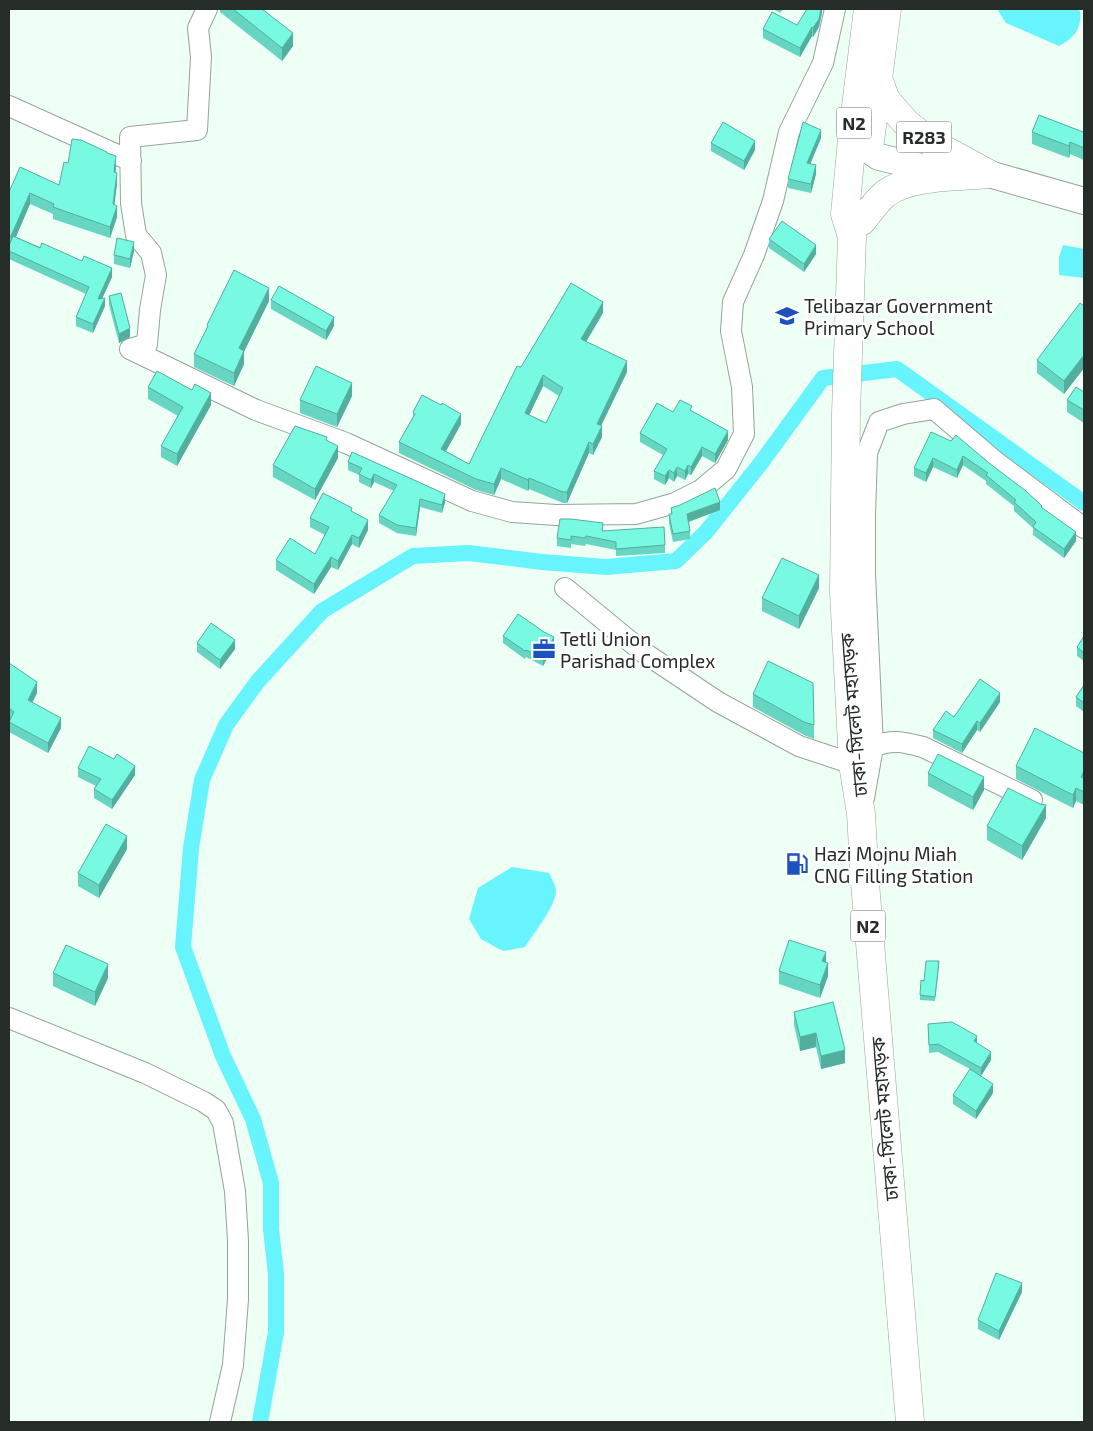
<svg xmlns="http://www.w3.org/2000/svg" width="1093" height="1431" viewBox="0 0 1093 1431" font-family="'Exo 2','Noto Sans Bengali',sans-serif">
  <rect width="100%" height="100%" fill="#eefff5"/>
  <!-- water -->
  <path fill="#68f4fc" d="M997,9H1077L1080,11C1082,29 1074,38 1059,46L1006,23Z
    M1063,245L1084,249V278L1059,275V257Z
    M512,867L549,873C551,878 556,885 556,891C556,906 533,934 525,947L504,951L499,949L481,939L469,919L478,888Z"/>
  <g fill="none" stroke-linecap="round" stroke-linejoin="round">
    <!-- canal -->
    <path stroke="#68f4fc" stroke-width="16" d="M260,1422L276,1332V1274L271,1229V1183L253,1119L223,1056L183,947L191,848L202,780L226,725L258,681L322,611L413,556L469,553L542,562L606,567L676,561L706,532L761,463L823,378L897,369L1084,503"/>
    <defs>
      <path id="minor" d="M207,9L198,28L201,57L197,130L130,137L131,203L136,235L151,253L156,275L150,310L147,344L130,349L256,410L346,443L472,501L512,512L556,515L636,514L675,503L701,490L726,469L744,434L742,387L731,331L733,302L754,255L773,201L789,132L823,63L835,9
        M9,106L131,161
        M565,588L643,652L718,702L799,746L853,764
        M873,747C892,739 903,742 923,747L1032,800
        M864,798L873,747L865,574V515L867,453L879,422L903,414L934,409L996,462L1084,528
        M9,1018L145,1073L204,1102L216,1110L223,1123L235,1191L238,1241V1299L233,1365L220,1422"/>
      <path id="major" d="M857,130L869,150L879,157L942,172L960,169L989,174L1084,201"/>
      <path id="highway" d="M868,9L852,139L845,214L852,237L846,413L844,592L853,764L861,814L865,883L910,1422
        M879,81L886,100L907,124L932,143L989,174
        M869,149L887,9
        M862,221C869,212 877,201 885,194C910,175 958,177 989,174"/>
    </defs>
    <!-- minor casing -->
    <use href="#minor" stroke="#94a49a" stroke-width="22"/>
    <!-- major casing -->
    <use href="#major" stroke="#94a49a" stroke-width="28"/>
    <!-- highway casing -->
    <use href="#highway" stroke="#94a49a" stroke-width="29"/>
    <!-- minor -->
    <use href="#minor" stroke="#fff" stroke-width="20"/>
    <!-- major -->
    <use href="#major" stroke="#fff" stroke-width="26"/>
    <!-- highway -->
    <use href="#highway" stroke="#fff" stroke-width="28"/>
  </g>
  <!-- wall -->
  <path fill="#66d6c2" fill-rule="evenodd" d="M220,9H262L293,46L282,61L220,12Z
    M773,9H783L780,13Z
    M822,9V13L819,27L813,37L812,36L800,57L763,38V29L797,25Z
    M1084,129V160L1070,154L1069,158L1032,144V132H1083Z
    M821,138L810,164L816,174L811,193L788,188V179Z
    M711,143L755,150L744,170L711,151Z
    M107,153L116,167V173L117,184L114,205L117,217L110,238L53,219V214L30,204L16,237L112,277L102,298L105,306L93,333L76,326V317L86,294L9,259V192L59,185L68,163Z
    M769,239L816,254L804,272L769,248Z
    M134,251L130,268L114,264V255Z
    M109,296L130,337L119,343L109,305Z
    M271,300L334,326L326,340L271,309Z
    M269,301L244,351V364L234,386L194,367V354L207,328V325Z
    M1084,306V368L1064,394L1037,373V360Z
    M603,313L586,342L627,372L601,426L602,437L593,455L589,453L567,503H563L529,489L528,491L501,479L494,495L476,490L399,453V442L413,417V412L461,424L446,451L469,464L521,367ZM543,386L559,396L546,423L529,415Z
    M148,387L192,390L211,405L177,466L161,457V446L178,416L148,399Z
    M1084,392V423L1067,412V400Z
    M352,396L337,427L300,413V400Z
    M692,411L728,440L715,463L702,456L691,475L688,474L685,480L677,476L674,482L669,478L665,485L654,479V471L663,455L640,442V433L673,412Z
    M931,432L1042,508L1076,541L1064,558L1033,535V528L1014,511V506L986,484V481L963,465L957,478L933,467L926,482L914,476V468Z
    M327,440L338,458L315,500L273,477V465Z
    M348,462L445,502L442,513L420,507L416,536L397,533L379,523V515L394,491L374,482L371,488L359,482V475L348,470Z
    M671,508L720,510L689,522L690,531V539L673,542L669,523V514H671Z
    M352,512L368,530L359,548L352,544L338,570L331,567L314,594L276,570V560L315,554L325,535L310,527V518Z
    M603,531L665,545V553L616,556V550L586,544L585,546L571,544V548L557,546V538Z
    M819,588L799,629L762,611V598Z
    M503,636L554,645L543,666L526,657L525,659L503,643Z
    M1084,636V661L1077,656V647Z
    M197,643L235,649L220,669L197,652Z
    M9,663L37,693L32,703L61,728L48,753L9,732V721L10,719H9Z
    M1084,685V712L1076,706V697Z
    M753,694L814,725V739L804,735L753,707Z
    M1000,702L980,732L977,730L962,753L933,738V730L954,717Z
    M1084,753V805L1076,801L1073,808L1016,779V766Z
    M114,759L135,775L112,809L94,798V789L96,786L78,777V768Z
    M928,773L984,790L973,810L928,786Z
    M1046,818L1022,860L987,840V826Z
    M127,849L99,898L78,886V873Z
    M939,966L935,1001L920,1000V995Z
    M779,971L828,976L820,998L779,984Z
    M53,973L108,978L95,1006L53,986Z
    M794,1012L845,1063L821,1069L816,1047L800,1051L794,1025Z
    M928,1024L977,1043L991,1060L981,1076L993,1093L976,1119L953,1104V1095L970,1069L938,1052L929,1053Z
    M1022,1292L999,1340L978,1329V1320Z"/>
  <!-- shaded-wall -->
  <path fill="#53ae9e" d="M821,9H822V13L819,27L813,37V28Z
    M812,27V36L800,57V48Z
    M293,33V46L282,61V48Z
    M821,130V138L807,172V163Z
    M755,141V150L744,170V161Z
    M1070,142V154L1069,158V146Z
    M116,156V167L114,184V172Z
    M816,165V174L811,193V184Z
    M117,173V184L113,216V204Z
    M30,193V204L11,248V236Z
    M117,206V217L110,238V227Z
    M134,242V251L130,268V259Z
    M816,245V254L804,272V264Z
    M112,268V277L98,308V299Z
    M269,288V301L239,362V348Z
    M105,298V306L93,333V324Z
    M603,302V313L581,350V339Z
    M334,317V326L326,340V331Z
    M130,328V337L119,343V334Z
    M244,351V364L234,386V373Z
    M1084,355V368L1064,394V381Z
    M627,361V372L597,434V424Z
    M543,375V386L525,424V413Z
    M352,383V396L337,427V414Z
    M211,393V405L177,466V454Z
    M461,414V424L441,460V449Z
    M602,426V437L593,455V444Z
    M728,431V440L715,463V454Z
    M589,442V453L567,503V492Z
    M338,446V458L315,500V489Z
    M702,447V456L691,475V467Z
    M963,456V465L957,478V470Z
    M933,458V467L926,482V473Z
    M688,465V474L685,480V471Z
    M677,467V476L674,482V473Z
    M501,468V479L494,495V484Z
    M669,470V478L665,485V476Z
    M374,474V482L371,488V480Z
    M529,478V489L528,491V480Z
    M445,494V502L442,513V505Z
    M420,499V507L416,536V528Z
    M720,502V510L687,522V514Z
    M368,520V530L359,548V538Z
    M1076,532V541L1064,558V549Z
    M352,535V544L338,570V561Z
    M331,557V567L314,594V584Z
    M819,575V588L799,629V616Z
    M554,637V645L543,666V658Z
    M235,640V649L220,669V660Z
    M37,682V693L28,711V700Z
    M1000,693V702L980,732V723Z
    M61,718V728L48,753V743Z
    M977,721V730L962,753V744Z
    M135,766V775L112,809V800Z
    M984,777V790L973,810V797Z
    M1076,788V801L1073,808V795Z
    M1046,805V818L1022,860V846Z
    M127,836V849L99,898V885Z
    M826,952V965L822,961Z
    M828,963V976L820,998V985Z
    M108,964V978L95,1006V992Z
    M816,1033V1047L800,1051V1037Z
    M977,1036V1044L974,1041Z
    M845,1050V1063L821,1069V1056Z
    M991,1052V1060L981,1076V1068Z
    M993,1084V1093L976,1119V1111Z
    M1022,1283V1292L999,1340V1331Z"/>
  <!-- building -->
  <path fill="#77f9e2" stroke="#53ae9e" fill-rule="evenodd" d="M233,9H262L293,33L282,48Z
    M807,9H821L819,19L813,28L812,27L800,48L763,29L772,12L797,25Z
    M1039,115L1083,132L1084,129V148L1070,142L1069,146L1032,132Z
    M723,122L755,141L744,161L711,143Z
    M803,122L821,130L807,163L816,165L811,184L788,179Z
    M72,139L81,140L107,152V153L116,156L114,172L117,173L113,204L117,206L110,227L53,207L54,204L30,193L11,236H9V192L20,167L59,185L64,162L68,163Z
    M782,221L816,245L804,264L769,239Z
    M13,236L40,248L42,243L82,261L84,256L112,268L98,299L105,298L93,324L76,317L89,287L9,251V246Z
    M117,238L134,242L130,259L114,255Z
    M234,270L269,288L239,348L244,351L234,373L194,354L208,326L207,325Z
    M571,283L603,302L581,339L627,361L597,424L602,426L593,444L589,442L567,492H563L529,478L528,480L501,468L494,484L476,479L399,442L415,414L413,412L422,395L441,405L442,403L461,414L441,449L469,464L517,366L521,367ZM543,375L563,388L546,423L525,413Z
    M279,286L334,317L326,331L271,300Z
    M121,293L130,328L119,334L109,296Z
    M1080,303L1084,306V355L1064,381L1037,360Z
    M316,366L352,383L337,414L300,400Z
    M157,371L192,390L195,384L211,393L177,454L161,446L183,407L148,387Z
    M1076,387L1084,392V410L1067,400Z
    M680,400L692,406L690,410L728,431L715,454L702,447L691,467L688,465L685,471L677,467L674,473L669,470L665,476L654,471L667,449L640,433L657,403L673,412Z
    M295,426L327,437L326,440L338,446L315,489L273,465Z
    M931,432L951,441L956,435L989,463L1026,491L1042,506L1041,507L1076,532L1064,549L1033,527L1036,522L1014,502L1016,500L986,475L988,473L963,456L957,470L933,458L926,473L914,468Z
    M352,452L445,494L442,505L420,499L416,528L397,525L379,515L397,485L374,474L371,480L359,474L362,468L348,462Z
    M715,488L720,502L687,514L690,531L673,534L669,514H672L671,508L680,505Z
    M323,493L352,508L351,511L368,520L359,538L352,535L338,561L331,557L314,584L276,560L290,538L315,554L329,527L310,518Z
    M560,519H571L603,523L602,531L664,527L665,545L616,549V542L586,536L585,538L571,536V540L557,538Z
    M782,558L819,575L799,616L762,598Z
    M518,614L544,632L554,637L543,658L526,650L525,651L503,636Z
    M211,623L235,640L220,660L197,643Z
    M1084,636V653L1077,647Z
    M768,661L813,683L814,725L804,722L753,694Z
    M9,663L37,682L28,700L61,718L48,743L9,722L14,712L9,708Z
    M980,679L1000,693L980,723L977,721L962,744L933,730L946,711L954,717Z
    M1084,685V703L1076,697Z
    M1035,728L1084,753V771L1081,777L1084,778V792L1076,788L1073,795L1016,766Z
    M89,746L114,759L117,754L135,766L112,800L94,789L101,779L78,768Z
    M938,754L984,777L973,797L928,773Z
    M1008,788L1040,804L1046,805L1022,846L987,826Z
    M106,824L127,836L99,885L78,873Z
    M789,940L826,952L822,961L828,963L820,985L779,971Z
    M66,945L108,964L95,992L53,973Z
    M926,961H939L935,997L920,995L921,980L924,981Z
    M833,1002L845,1050L821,1056L816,1033L800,1037L794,1012Z
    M952,1022L977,1036L974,1041L991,1052L981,1068L938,1044L929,1045L928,1024Z
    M970,1069L993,1084L976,1111L953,1095Z
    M996,1273L1022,1283L999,1331L978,1320Z"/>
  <!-- icons -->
  <defs>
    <symbol id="school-bare" viewBox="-9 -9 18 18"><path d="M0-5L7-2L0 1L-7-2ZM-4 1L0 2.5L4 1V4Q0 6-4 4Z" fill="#1b52be" stroke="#fff" stroke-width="2.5" paint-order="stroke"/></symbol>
    <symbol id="office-bare" viewBox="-9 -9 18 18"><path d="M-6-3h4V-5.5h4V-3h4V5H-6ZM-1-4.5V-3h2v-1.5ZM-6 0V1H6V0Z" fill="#1b52be" stroke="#fff" stroke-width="2.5" paint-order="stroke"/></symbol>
    <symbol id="fuel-bare" viewBox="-9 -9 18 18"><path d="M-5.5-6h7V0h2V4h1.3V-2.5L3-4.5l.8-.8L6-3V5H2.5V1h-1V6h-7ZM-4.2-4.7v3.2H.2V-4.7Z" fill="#1b52be" stroke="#fff" stroke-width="2.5" paint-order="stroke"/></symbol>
  </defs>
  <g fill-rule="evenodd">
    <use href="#school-bare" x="771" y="300" width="32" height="32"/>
    <use href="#office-bare" x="528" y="633" width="32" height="32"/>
    <use href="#fuel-bare" x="781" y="848" width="32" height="32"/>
  </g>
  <g text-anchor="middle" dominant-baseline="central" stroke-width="5" stroke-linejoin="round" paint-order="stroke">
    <!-- shield labels -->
    <g fill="#fff" stroke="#676b68" stroke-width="1">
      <rect x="836.5" y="107.5" width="35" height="31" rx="4"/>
      <rect x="896.5" y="121.5" width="55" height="31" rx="4"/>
      <rect x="850.5" y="910.5" width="35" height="31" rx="4"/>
    </g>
    <g font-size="18" font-weight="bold" fill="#262c28">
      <text x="854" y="123">N2</text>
      <text x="924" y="137">R283</text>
      <text x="868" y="926">N2</text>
    </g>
    <!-- poi labels -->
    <g font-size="19" fill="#262c28" stroke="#fff" text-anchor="start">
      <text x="804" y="305">Telibazar Government<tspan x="804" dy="22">Primary School</tspan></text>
      <text x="560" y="638">Tetli Union<tspan x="560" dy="22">Parishad Complex</tspan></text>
      <text x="814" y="853">Hazi Mojnu Miah<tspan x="814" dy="22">CNG Filling Station</tspan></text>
    </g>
    <!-- street labels -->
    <g font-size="19" fill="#262c28" stroke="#fff">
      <text transform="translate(853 715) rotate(-95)">ঢাকা-সিলেট মহাসড়ক</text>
      <text transform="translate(884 1119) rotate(-95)">ঢাকা-সিলেট মহাসড়ক</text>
    </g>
  </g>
  <!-- border -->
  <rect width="1093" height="1431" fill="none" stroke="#262c28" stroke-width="20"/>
</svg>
